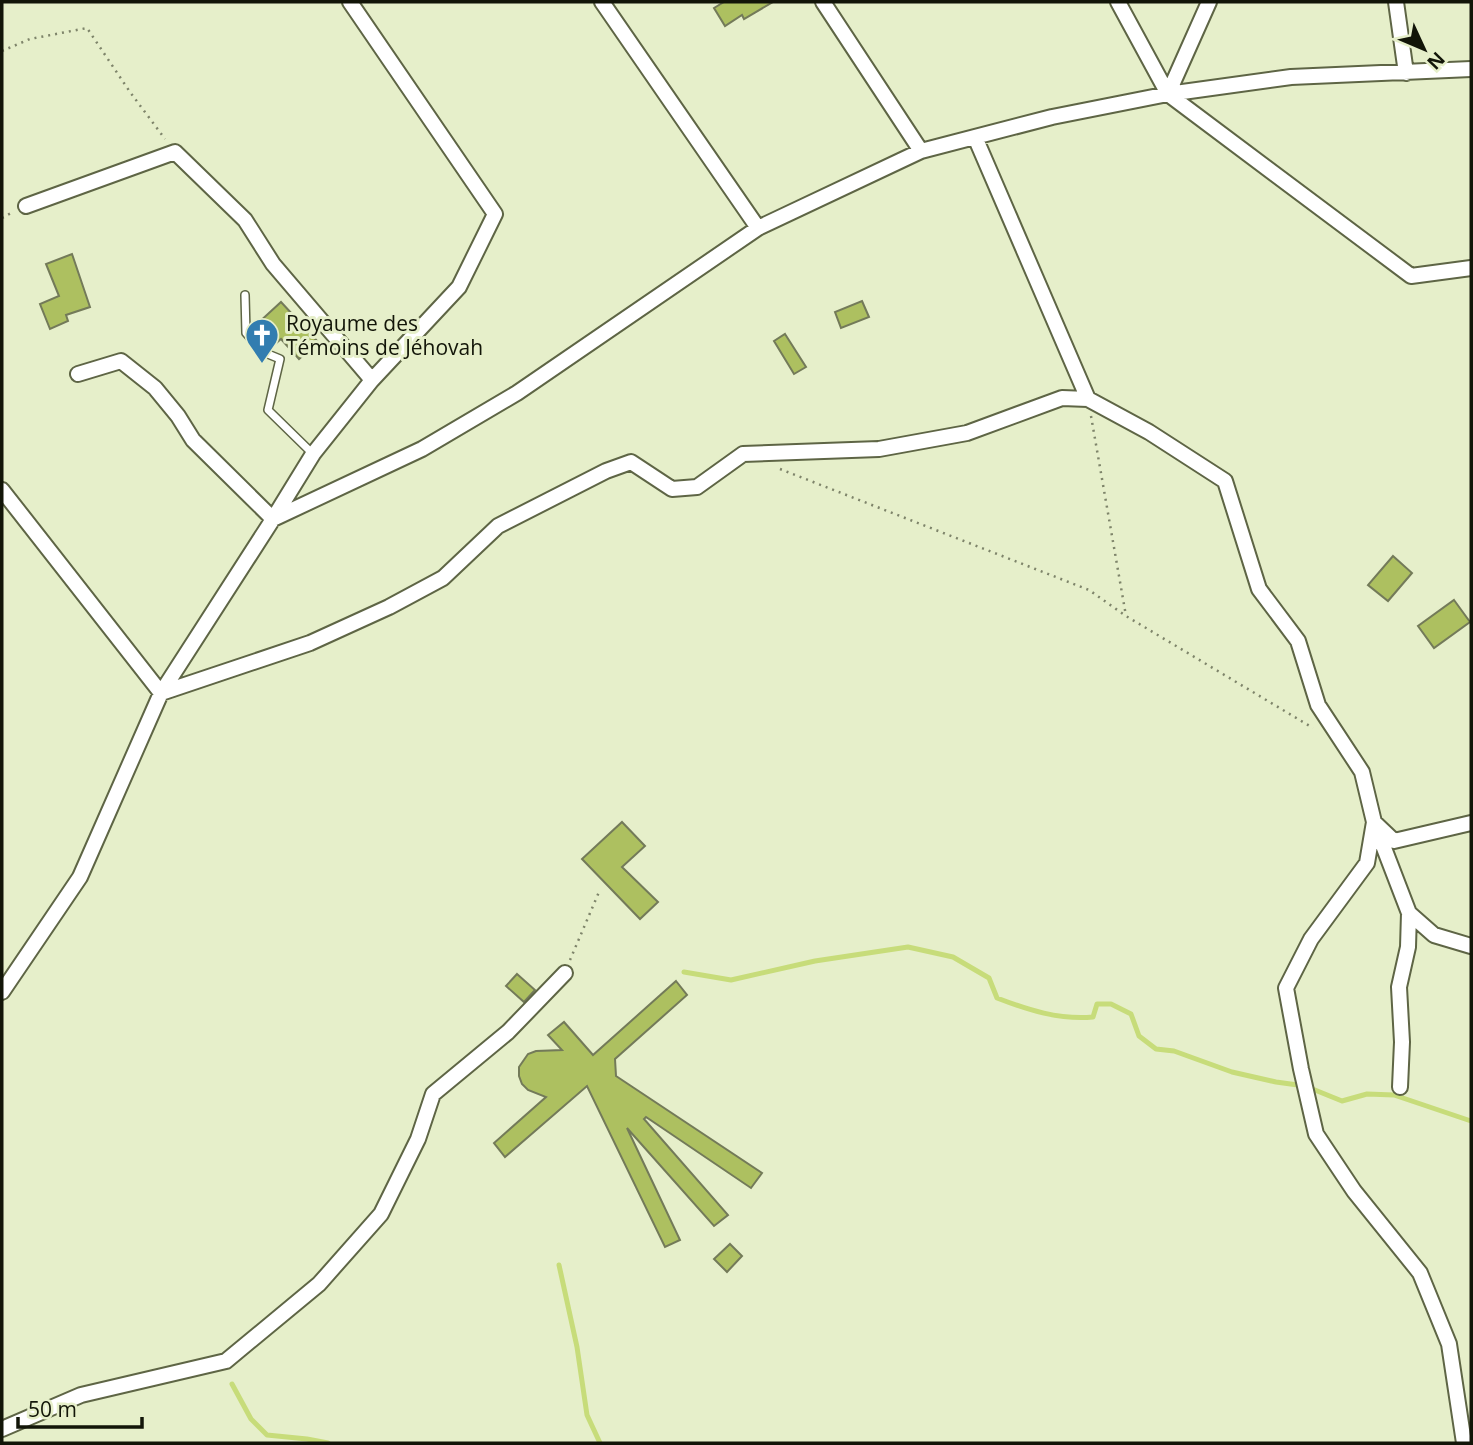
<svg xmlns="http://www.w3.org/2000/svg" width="1473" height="1445" viewBox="0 0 1473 1445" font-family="'Open Sans',sans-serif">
  <rect width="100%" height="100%" fill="#e6efca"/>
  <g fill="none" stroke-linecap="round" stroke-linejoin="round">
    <!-- stream -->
    <path stroke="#c7dc7a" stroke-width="5" d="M684,972L731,980L815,961L908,947L953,957L989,978L997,998C1028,1010 1059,1020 1093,1017L1097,1004H1111L1131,1014L1139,1036L1156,1049L1174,1051L1232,1072L1276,1082L1305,1086L1342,1101L1367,1094L1394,1095L1471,1121
      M559,1265L577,1347L587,1415L600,1443
      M232,1384L251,1419L267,1435L307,1439L328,1443"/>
  </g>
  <!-- building -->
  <path fill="#adc060" stroke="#737a59" stroke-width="2" d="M724,2H773L744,19L742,15L725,26L714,8Z
    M72,254L90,307L66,315L68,321L50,329L40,304L59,296L46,264Z
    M862,301L869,317L841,328L835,312Z
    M281,302L318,342L299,359L281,339L275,344L257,324Z
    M785,334L806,367L794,374L774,341Z
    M1393,556L1412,573L1388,601L1368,585Z
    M1454,600L1470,622L1434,648L1418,626Z
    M622,822L645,846L622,867L658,902L640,919L582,859Z
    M517,974L535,990L524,1002L506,986Z
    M676,981L687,995L615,1059L616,1076L762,1173L751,1188L646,1117L644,1119L728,1215L714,1226L627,1128L680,1240L665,1247L587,1086L505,1157L494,1143L546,1097L528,1090L522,1084L519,1076V1067L528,1054L536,1051L562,1050L548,1035L564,1022L593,1055Z
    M730,1244L742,1256L727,1272L714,1259Z"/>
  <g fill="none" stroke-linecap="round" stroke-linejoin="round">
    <defs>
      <path id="service" d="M245,295L246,333L263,352L280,359L268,410L313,454"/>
      <path id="minor" d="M602,2L758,228
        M823,2L921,151
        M1118,2L1168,94L1411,276L1471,268
        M1396,2L1406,73
        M1168,94L1209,2
        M975,137L1088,399
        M26,206L175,152L245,220L273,264L372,380
        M78,374L121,361L155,388L178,416L193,440L273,519L313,454L372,380L459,287L495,214L350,2
        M2,490L161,693L310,643L389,607L443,578L498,526L606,471L631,462L672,489L697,487L743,454L879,449L967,433L1062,398L1088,399L1149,432L1225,481L1259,589L1298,641L1318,705L1362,772L1374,822L1367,863L1311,939L1286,988L1301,1069L1316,1134L1354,1191L1420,1273L1449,1344L1464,1443
        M1409,913L1434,935L1471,946
        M2,992L80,877L161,693L273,519L422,449L517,393L758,228L921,151L1052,117L1168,94L1291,77L1471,69
        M1400,1087L1402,1042L1399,987L1408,947L1409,913L1374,822L1394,841L1471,823
        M2,1429L81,1395L226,1361L319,1284L381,1214L418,1139L433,1094L508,1032L565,973"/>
    </defs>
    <!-- service casing -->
    <use href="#service" stroke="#5e6545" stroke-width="10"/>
    <!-- minor casing -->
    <use href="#minor" stroke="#5e6545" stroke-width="18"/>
    <!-- path -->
    <path stroke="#7e846a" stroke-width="2.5" stroke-dasharray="2 5" stroke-linecap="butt" d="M2,51L30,39L87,28L130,92L165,139
      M2,218L13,212
      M1091,416L1126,616
      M780,469L1089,590L1126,616L1313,728
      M570,960L599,892"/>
    <!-- service -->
    <use href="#service" stroke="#fff" stroke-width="7"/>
    <!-- minor -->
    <use href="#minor" stroke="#fff" stroke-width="14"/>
  </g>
  <!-- icons -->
  <defs>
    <symbol id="church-pin" viewBox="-11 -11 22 30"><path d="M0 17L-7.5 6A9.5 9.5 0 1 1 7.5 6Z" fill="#327db0" stroke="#e6efca"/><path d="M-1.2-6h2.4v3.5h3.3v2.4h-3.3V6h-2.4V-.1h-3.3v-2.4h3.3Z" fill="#fff"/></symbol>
  </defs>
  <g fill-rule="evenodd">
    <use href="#church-pin" x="243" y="316" width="38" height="52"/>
  </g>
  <g text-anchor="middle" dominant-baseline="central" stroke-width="6" stroke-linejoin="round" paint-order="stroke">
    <!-- poi labels -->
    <g font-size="21" fill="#121508" stroke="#e6efca" text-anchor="start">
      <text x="286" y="323">Royaume des<tspan x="286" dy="24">Témoins de Jéhovah</tspan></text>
    </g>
  </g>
  <!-- border -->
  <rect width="1473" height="1445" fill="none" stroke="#121508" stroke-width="7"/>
  <!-- north arrow -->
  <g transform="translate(1424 49) rotate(134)" stroke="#e6efca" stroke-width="5" paint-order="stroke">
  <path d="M0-5L12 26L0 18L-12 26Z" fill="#121508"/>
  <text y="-10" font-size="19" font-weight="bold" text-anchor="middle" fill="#121508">N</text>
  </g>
  <!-- scale -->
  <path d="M18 1417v10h124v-10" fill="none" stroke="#121508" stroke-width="3.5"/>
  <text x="28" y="1417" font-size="21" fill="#121508" stroke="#e6efca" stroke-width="5" paint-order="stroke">50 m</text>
</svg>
